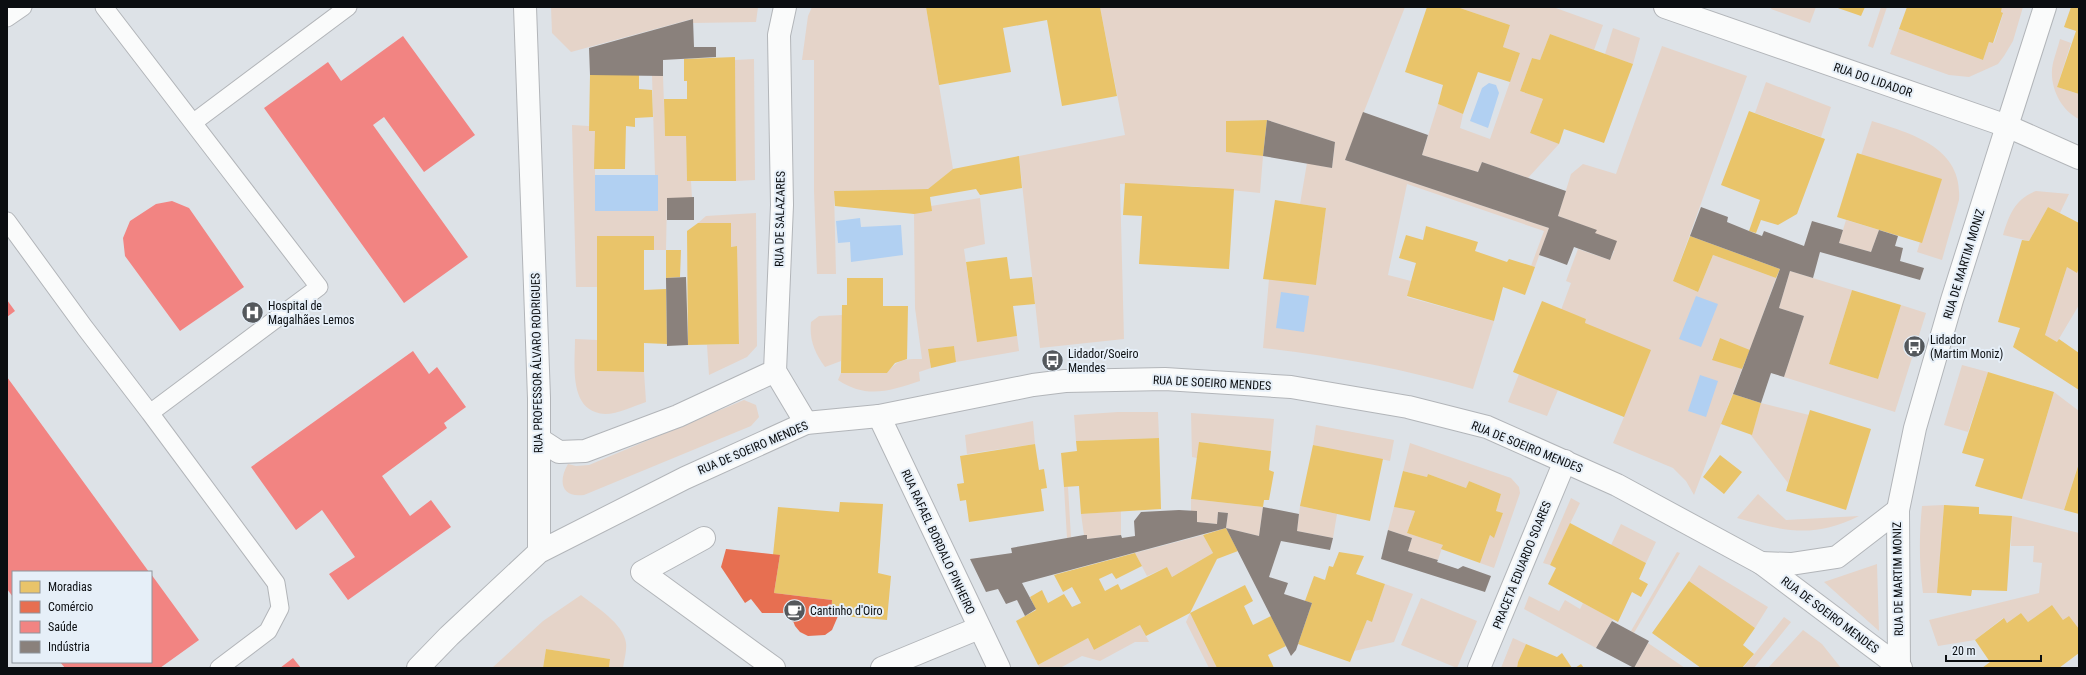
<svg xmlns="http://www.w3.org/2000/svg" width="2086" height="675" viewBox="0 0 2086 675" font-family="'Roboto Condensed',sans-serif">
  <rect width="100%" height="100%" fill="#dde2e7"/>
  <!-- green -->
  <path fill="#e5d4c9" d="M551,7H758L756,22L693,23L692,19L571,52L552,33Z
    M812,7H926L953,169L928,189L834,191L836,274H817L814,191V60H802L808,16Z
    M1100,7H1405L1345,160L1549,228L1535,267L1531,266L1544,231L1407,184L1388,275L1411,281L1407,297L1494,321L1473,389C1404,369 1334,356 1263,348L1269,279L1316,285L1326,208L1300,204L1307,163L1332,168L1335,142L1267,120L1226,121V152L1263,156L1260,193L1191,186L1120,184L1124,339L1040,348L1019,156L1125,135Z
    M1457,7H1553L1603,25L1594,50L1550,34L1540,60L1532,58L1520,91L1543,99L1530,133L1559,144L1528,178L1482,162L1478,172L1422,155L1438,104L1463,114L1460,128L1490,139L1520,53L1503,47L1510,25Z
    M1772,7H1816L1810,23L1771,9Z
    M1881,7H1887L1873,48L1868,46Z
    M2002,7H2023L2013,41L2004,56L1998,64L1969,77L1949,75L1890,54L1899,29L1983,60L1989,42L1994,43L2003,14L2001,12Z
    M1613,28L1640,38L1633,64L1605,54Z
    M2060,39L2071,43L2057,87L2079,94V119C2060,110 2048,84 2053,63C2055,55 2058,47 2060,39Z
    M1662,46L1747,76L1673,281L1698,292L1713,255L1776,278L1750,350L1720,338L1712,359L1742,369L1694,495L1686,481L1673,468L1613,443L1624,417L1585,323L1586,319L1561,310L1571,283L1566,281L1578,249L1610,260L1614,251L1592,243L1596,230L1558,216L1571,174L1583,164L1616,174Z
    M754,59L755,180L736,181L735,60Z
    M652,75L663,76L665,135L686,136L687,181H691L692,198H667L666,250H654V236H597V287H576L572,125L589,126V131H595V211L658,175H655Z
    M1766,82L1831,107L1821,137L1755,113Z
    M1872,121C1912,134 1963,147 1959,200L1942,260L1917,252L1920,242L1861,155Z
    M2036,191L2069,194L2060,213L2048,207L2029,241L2003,235C2009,215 2015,199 2036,191Z
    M980,198L985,244L964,249L977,341L1017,336L1019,351L956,362L954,346L928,349L931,368L919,372L920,381C890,391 866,399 838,380L841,373H887C898,359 904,359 922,359L915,308L914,214L931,206Z
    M756,213L757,346L747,357L709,375L707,345L739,344L736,246L731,247V223H698L706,216Z
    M1846,220L1879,230L1871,252L1839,243Z
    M2067,267L2079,268V305L2057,342L2045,335Z
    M1790,271L1852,290L1829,364L1878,379L1901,305L1926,313L1895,412L1784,377L1804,316L1779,308Z
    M842,315L841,361L825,367C815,353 809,340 811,322L819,316Z
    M575,339L597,340V371L644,372L646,402C634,406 618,414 605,414C568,412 575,365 575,339Z
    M1962,365L1988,372L1968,432L1944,425Z
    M1519,374L1558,390L1547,416L1508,402Z
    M2054,392L2079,411V462L2064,510L2022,499Z
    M744,400L756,405L759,417L751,426L584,495C561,498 558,481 568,464L576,466L589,465Z
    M1761,403L1809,415L1788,483L1750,434H1752Z
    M1118,412H1158L1159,438L1076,441L1074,415Z
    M1191,413L1274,419L1271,451L1200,442L1197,458L1192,457Z
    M1033,421L1035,444L967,454L965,435Z
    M1316,425L1394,440L1390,461L1313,445Z
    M1410,443L1511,478L1519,487L1520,493L1494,568L1480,563L1490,535L1493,537L1503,513L1496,511L1501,494L1469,481L1466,488L1428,474L1427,477L1403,471Z
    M1064,487H1068L1071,537L1067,538Z
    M1758,494L1786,520L1859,516C1813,539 1784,531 1737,518Z
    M1571,498L1580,503L1550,565L1543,563Z
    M1191,499L1263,507L1259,536L1226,528L1228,513L1218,512L1217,524L1197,522V511H1191Z
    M1944,505L1937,593H1923C1919,564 1919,536 1922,506Z
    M1300,506L1337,514L1333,538L1297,531Z
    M1394,507L1415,511L1407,533L1443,545L1438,560L1408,551L1412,538L1388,530Z
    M1121,511V535L1087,539V535H1084L1081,514Z
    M2012,516L2079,533V629L2063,620L2052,605L2028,622L2021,613L2007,623L2003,618L1975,640L1938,646L1929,620L2039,593L2042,563L2033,562L2034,546H2011Z
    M1621,524L1656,542L1646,563L1611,545Z
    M1203,535L1213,553L1172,577L1167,567L1147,576L1135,553Z
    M1677,552L1680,553L1634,633L1631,631Z
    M1877,564L1879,631L1824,582Z
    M1699,565L1768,607L1755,628L1689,581Z
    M1385,584L1413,594L1394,642L1354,651L1367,620L1372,622Z
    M581,595C595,606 624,624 626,643C627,651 624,660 623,668H609L610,659L546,649L543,668H492L543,621Z
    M1529,596L1559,611L1565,600L1580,609L1583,603L1613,619L1596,648L1524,609Z
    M1421,598L1477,621L1457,668L1401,645Z
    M1190,613L1217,668H1209L1186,622Z
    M1784,617L1791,622L1754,668H1743Z
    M1140,625L1149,642H1135L1100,661L1082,656L1060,668H1040L1038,665L1088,638L1094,650Z
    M1803,630L1822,644L1841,668H1768Z
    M1513,638L1526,644L1518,662L1517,668H1501Z
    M1648,643L1685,668H1634Z"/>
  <!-- water -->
  <path fill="#b1d0f2" d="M1489,83L1496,85L1499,93L1488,128L1470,121L1482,88Z
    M595,175H658V211H595Z
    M860,218L861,227L901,225L903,255L851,262L850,242L838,243L836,221Z
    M1281,292L1309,296L1304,332L1276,328Z
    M1696,296L1718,304L1701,347L1679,339Z
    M1700,375L1718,381L1706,417L1688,411Z"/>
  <!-- homes -->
  <path fill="#e9c46a" d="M926,7H1100L1117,96L1062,106L1047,20L1003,28L1011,72L939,85Z
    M1427,7H1457L1510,25L1503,47L1520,53L1510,82L1478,72L1463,114L1438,104L1443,85L1405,72Z
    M1835,7H1865L1861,16Z
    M1907,7H2002L2001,12L2003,13L1993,43L1989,42L1983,60L1899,29Z
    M2071,7H2079V94L2057,87L2076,31L2064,27Z
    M1550,34L1633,64L1604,143L1564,129L1559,144L1530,133L1543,99L1520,91L1532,58L1540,60Z
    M735,57L736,181H687L686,136H665L664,99H687V81H684V59Z
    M590,75H639V89L652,90L653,117L635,118V127L626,126L625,169H594L595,131H589Z
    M1749,111L1825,139L1797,214L1778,225L1761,220L1756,233L1749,231L1760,200L1721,185Z
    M1267,120L1263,156L1226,152V121Z
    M1857,153L1942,179L1922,243L1837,217Z
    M1019,156L1022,188L980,195L976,189L930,197L932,211L914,214L835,206L834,191L928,189L953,169Z
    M1125,183L1234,189L1229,269L1139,264L1142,216L1123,215Z
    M1275,200L1326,208L1316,285L1263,279Z
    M2048,207L2079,223V268L2077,273L2067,267L2045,335L2057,342L2059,339L2079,353V390L2013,347L2020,328L1998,322L2022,240L2029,241Z
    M698,223H731V247L737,246L739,344L688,345L687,231Z
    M1426,226L1478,242L1475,251L1507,262L1509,259L1535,267L1525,295L1503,287L1494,321L1407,296L1416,263L1399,258L1406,235L1423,240Z
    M597,236H654V250H644V290L666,289L667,344L644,343V372L597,371Z
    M1690,236L1780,269L1776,278L1713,255L1698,292L1673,281Z
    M666,250H681L680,277L666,278Z
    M1007,257L1010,279L1032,277L1035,304L1013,306L1017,336L977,342L966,262Z
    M847,278H883V306H908L907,359L895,363L887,373H841L842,305H847Z
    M1852,290L1901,305L1878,379L1829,364Z
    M1542,301L1586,319L1585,323L1651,350L1624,417L1513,372Z
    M1720,338L1750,350L1742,369L1712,360Z
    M954,346L956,362L931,368L928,349Z
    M1988,372L2054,392L2022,499L1975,486L1984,459L1962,453Z
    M1733,394L1761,403L1752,435L1721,424Z
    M1810,410L1871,429L1846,510L1786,491Z
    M1159,438L1161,509L1081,514L1079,486L1064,487L1061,453L1077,451L1076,441Z
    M1199,442L1271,451L1269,470L1274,472L1269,500H1264L1263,507L1191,499Z
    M1035,444L1039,470L1044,469L1047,488L1041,489L1044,511L969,522L966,500L960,501L957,484L964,483L960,456Z
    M1313,445L1383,459L1370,521L1300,506Z
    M1720,455L1742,472L1724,494L1703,477Z
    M2079,463V514L2064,510Z
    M1403,471L1427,477L1428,474L1466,488L1469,481L1501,494L1496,511L1503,513L1494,538L1490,535L1480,563L1441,549L1443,545L1407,533L1415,511L1394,507Z
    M840,502L883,504L878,573L891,576L887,620L831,615L832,600L774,593L780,555H773L778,507L839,512Z
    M1944,505L1979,507V514L2012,516L2007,591L1972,590L1971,596L1937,593Z
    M1570,523L1646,563L1639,579L1648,584L1641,597L1632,592L1618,622L1548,584L1556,568L1550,565Z
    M1226,528L1238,551L1217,559L1190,613L1146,636L1140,625L1094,650L1088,638L1038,665L1016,621L1036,610L1030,597L1042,590L1048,603L1064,594L1072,607L1081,603L1072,587L1063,592L1054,575L1135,553L1142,566L1116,579L1112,573L1099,579L1105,591L1118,584L1121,590L1167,567L1172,577L1213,553L1203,535Z
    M1339,552L1364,556L1356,574L1385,584L1372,622L1367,620L1350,662L1298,644L1312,603L1305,601L1314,576L1325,580L1329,566L1333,567Z
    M1689,581L1755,628L1743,645L1754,654L1742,668H1701L1652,633Z
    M1245,585L1253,601L1244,606L1253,625L1271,616L1286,646L1268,655L1274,668H1217L1190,613Z
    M2052,605L2063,620L2069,616L2079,629V653L2059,668H1982L1990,662L1975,640L2004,618L2007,623L2021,613L2028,622Z
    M1526,644L1557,657L1562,653L1572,668H1517L1518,662Z
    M546,649L610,659L609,668H543Z
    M1581,664L1584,668H1575Z"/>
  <!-- shops -->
  <path fill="#e76f51" d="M726,549L780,555L774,593L832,600L831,615L838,616L832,630L825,635L808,636L800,632L795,626L790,613H762L751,599L745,603L721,567Z"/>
  <!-- health -->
  <path fill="#f28482" d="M403,36L475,135L424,172L384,117L373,125L468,257L404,303L264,108L328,62L341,81Z
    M172,201L189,208L244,287L180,331L125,256L123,238L130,221L156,204Z
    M7,300L15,311L7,317Z
    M413,351L429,374L437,367L466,407L444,423L447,428L382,476L410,516L431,500L451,527L348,600L329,574L355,557L322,510L296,530L251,467Z
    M7,377L149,572H13V597L7,589Z
    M151,574L199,640L160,668H65L60,662H151Z
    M293,658L301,668H280Z"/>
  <!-- industry -->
  <path fill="#8a817c" d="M693,19L694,47H716V57L663,60V76L590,75L589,48Z
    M1363,112L1428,135L1422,155L1478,172L1482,162L1566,191L1558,216L1597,230L1595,233L1617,241L1610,260L1574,247L1567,265L1548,258L1539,255L1549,228L1345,160Z
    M1267,120L1335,142L1332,168L1263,156Z
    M694,197V220H667V198Z
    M1701,207L1728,217L1727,222L1749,231L1762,236L1764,231L1804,246L1812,221L1843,230L1839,243L1871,252L1879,230L1898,236L1895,246L1903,248L1900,261L1924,268L1920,280L1820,252L1813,278L1790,271L1779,308L1804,316L1784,377L1771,373L1761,403L1733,394L1780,269L1690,236Z
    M686,277L688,345L667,346L666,278Z
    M1263,507L1299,514L1297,531L1333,538L1330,550L1281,541L1269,577L1288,583L1284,594L1312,603L1296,650L1291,656L1226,528L1259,536Z
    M1179,510L1197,511V522L1217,524L1218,512L1228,513L1226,528L1022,583L1036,609L1025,616L1017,600L1006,604L998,589L986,592L970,559L1012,553L1011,548L1084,535H1087V539L1121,535L1122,538L1135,536L1134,521L1141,512Z
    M1388,530L1412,538L1408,551L1438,560L1437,562L1458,569L1463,566L1491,576L1485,592L1381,559Z
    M1612,621L1649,641L1634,668L1596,648Z"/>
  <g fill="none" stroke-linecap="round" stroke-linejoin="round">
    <defs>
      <path id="lane" d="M7,18L23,7
        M194,122L348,7
        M7,221L85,328L150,413L319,287L104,7
        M150,413L276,583L280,608L268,631L219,668"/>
      <path id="street" d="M785,7L779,35L782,205L775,371L806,423
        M2007,126L2045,7
        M879,416L999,668
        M539,439L559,452L585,451L678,416L775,371
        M704,538L642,572L774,668
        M1761,563L1791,564L1837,557L1898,510
        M882,668L979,628
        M1479,668L1565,461"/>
      <path id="secondary" d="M525,7L539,398V552
        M1665,7L2007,126L2079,158
        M418,668L449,636L539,552L685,478L806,423L879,416L1033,385L1065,381L1165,379L1291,387L1408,407L1487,427L1617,485L1761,563L1901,668
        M1899,668L1898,510L1915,428L1952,300L2007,126"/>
    </defs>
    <!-- lane casing -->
    <use href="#lane" stroke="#b2b5b9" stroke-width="19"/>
    <!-- street casing -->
    <use href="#street" stroke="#b2b5b9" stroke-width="24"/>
    <!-- secondary casing -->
    <use href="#secondary" stroke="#b2b5b9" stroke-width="24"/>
    <!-- lane -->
    <use href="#lane" stroke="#fafbfb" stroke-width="17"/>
    <!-- street -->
    <use href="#street" stroke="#fafbfb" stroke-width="22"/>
    <!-- secondary -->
    <use href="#secondary" stroke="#fafbfb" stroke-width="22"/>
  </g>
  <!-- icons -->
  <defs>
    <symbol id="hospital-disc" viewBox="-11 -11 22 22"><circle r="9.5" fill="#54585c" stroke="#e6eff8"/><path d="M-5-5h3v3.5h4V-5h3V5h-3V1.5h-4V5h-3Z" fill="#fff"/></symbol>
    <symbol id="bus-disc" viewBox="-11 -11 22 22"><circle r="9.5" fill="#54585c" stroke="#e6eff8"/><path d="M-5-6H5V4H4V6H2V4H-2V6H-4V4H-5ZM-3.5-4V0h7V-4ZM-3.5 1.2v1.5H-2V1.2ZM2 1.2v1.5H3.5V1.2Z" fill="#fff"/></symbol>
    <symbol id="cafe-disc" viewBox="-11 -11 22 22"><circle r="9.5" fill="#54585c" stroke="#e6eff8"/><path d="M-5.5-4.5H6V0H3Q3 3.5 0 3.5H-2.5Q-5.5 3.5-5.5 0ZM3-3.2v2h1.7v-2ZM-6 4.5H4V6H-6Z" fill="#fff"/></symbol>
  </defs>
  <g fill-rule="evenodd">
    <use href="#hospital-disc" x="240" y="300" width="25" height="25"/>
    <use href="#bus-disc" x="1902" y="334" width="25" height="25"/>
    <use href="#bus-disc" x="1040" y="348" width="25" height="25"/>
    <use href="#cafe-disc" x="782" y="598" width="25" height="25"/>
  </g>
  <g text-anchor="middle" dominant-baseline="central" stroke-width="4" stroke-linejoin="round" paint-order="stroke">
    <!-- street labels -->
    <g font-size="12" fill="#0b0e11" stroke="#e6eff8">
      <text transform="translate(1873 80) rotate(19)">RUA DO LIDADOR</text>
      <text transform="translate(780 219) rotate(-89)">RUA DE SALAZARES</text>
      <text transform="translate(1964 264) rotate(-73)">RUA DE MARTIM MONIZ</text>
      <text transform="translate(537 363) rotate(-91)">RUA PROFESSOR ÁLVARO RODRIGUES</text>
      <text transform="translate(1212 383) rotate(3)">RUA DE SOEIRO MENDES</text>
      <text transform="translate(1527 447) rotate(22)">RUA DE SOEIRO MENDES</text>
      <text transform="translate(753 448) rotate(-23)">RUA DE SOEIRO MENDES</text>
      <text transform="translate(938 542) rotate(65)">RUA RAFAEL BORDALO PINHEIRO</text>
      <text transform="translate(1522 565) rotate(-68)">PRACETA EDUARDO SOARES</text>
      <text transform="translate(1898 579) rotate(-91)">RUA DE MARTIM MONIZ</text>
      <text transform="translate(1830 615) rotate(37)">RUA DE SOEIRO MENDES</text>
    </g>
    <!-- poi labels -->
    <g font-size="12" fill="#0b0e11" stroke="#e6eff8" text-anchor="start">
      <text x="268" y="306">Hospital de<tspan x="268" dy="14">Magalhães Lemos</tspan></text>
      <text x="1930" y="340">Lidador<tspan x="1930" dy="14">(Martim Moniz)</tspan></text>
      <text x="1068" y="354">Lidador/Soeiro<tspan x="1068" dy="14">Mendes</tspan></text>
      <text x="810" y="611">Cantinho d'Oiro</text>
    </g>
  </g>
  <!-- border -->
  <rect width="2086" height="675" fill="none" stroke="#0b0e11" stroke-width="16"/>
  <!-- legend -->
  <rect x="12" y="571" width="140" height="92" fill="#e6eff8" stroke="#8e959c"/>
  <rect x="20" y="581" width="20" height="12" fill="#e9c46a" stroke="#8e959c"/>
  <text x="48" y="591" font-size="12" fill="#0b0e11">Moradias</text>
  <rect x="20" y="601" width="20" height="12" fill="#e76f51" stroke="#8e959c"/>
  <text x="48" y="611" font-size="12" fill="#0b0e11">Comércio</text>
  <rect x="20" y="621" width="20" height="12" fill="#f28482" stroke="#8e959c"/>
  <text x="48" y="631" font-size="12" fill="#0b0e11">Saúde</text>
  <rect x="20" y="641" width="20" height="12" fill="#8a817c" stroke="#8e959c"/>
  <text x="48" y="651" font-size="12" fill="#0b0e11">Indústria</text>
  <!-- scale -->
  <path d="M1946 655v6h95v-6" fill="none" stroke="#0b0e11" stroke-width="2"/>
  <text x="1952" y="655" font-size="12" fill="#0b0e11" stroke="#e6eff8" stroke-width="3" paint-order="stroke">20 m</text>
</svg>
